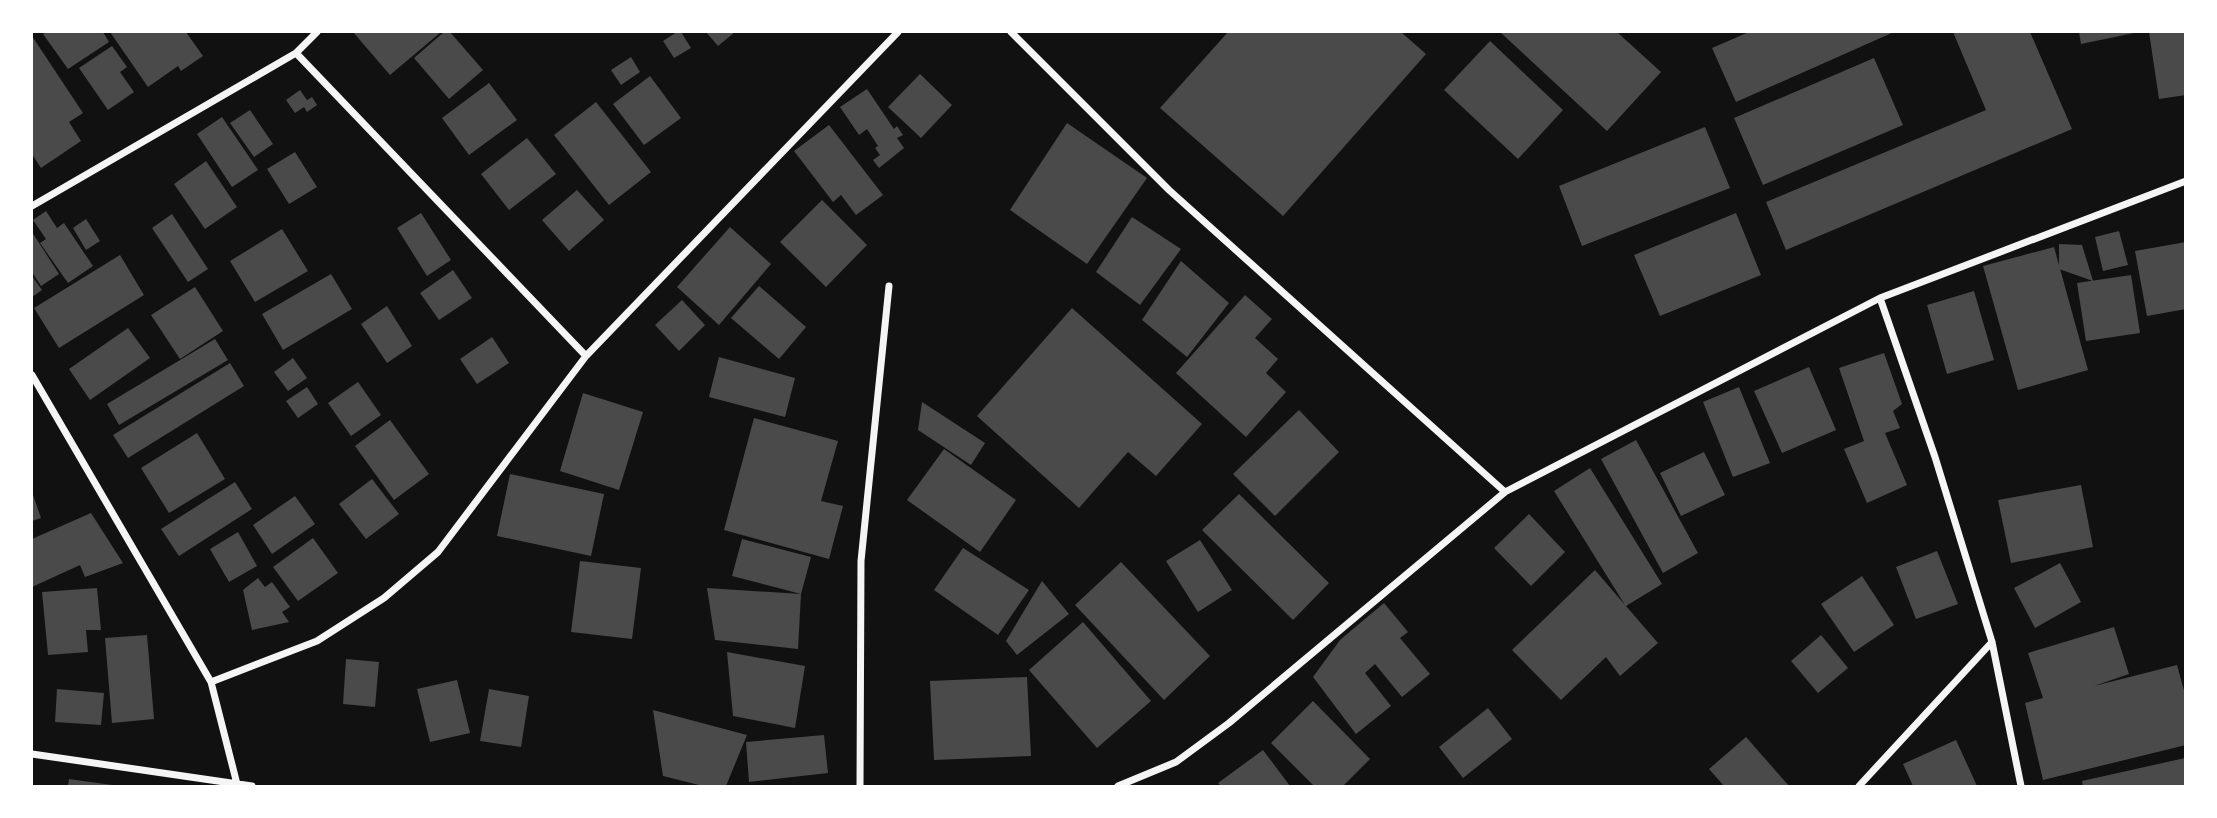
<svg xmlns="http://www.w3.org/2000/svg" width="2217" height="818" viewBox="0 0 2217 818" font-family="Rubik,sans-serif">
  <rect width="100%" height="100%" fill="#111"/>
  <!-- building -->
  <path fill="#4a4a4a" d="M47,32H103L109,42L68,69L43,34Z
    M110,32H186L203,56L181,71L178,66L148,87Z
    M353,32H441L390,75Z
    M444,32H450L483,70L449,99L414,58Z
    M677,32H681L691,48L674,58L663,41Z
    M706,32H735L718,46Z
    M1228,32H1401L1426,54L1283,216L1160,108Z
    M1500,32H1617L1661,72L1607,131Z
    M1749,32H1894L1736,102L1712,48Z
    M1953,32H2030L2072,129L1786,250L1766,202L1986,110Z
    M2079,32H2134V33L2081,44Z
    M2149,32H2186V95L2159,99Z
    M32,36L83,113L69,122L81,141L41,168L32,154Z
    M1490,41L1563,110L1518,159L1444,90Z
    M112,46L127,67L120,72L134,92L108,110L79,68Z
    M631,57L640,72L621,85L611,70Z
    M1874,58L1903,125L1763,185L1734,118Z
    M920,74L952,105L921,138L888,107Z
    M650,76L681,118L644,145L613,104Z
    M489,83L517,120L469,155L442,118Z
    M867,89L894,129L897,126L903,135L897,138L904,148L879,168L873,160L880,155L875,148L878,146L867,129L859,135L840,107Z
    M300,90L307,100L312,97L317,105L307,112L304,107L295,113L286,100Z
    M596,102L651,172L609,205L554,135Z
    M250,110L273,144L254,157L230,123Z
    M222,117L258,170L232,187L197,134Z
    M1067,123L1147,178L1087,264L1010,210Z
    M829,125L883,195L856,215L841,195L833,202L794,151Z
    M1705,127L1730,188L1582,246L1559,186Z
    M527,138L556,174L509,210L481,174Z
    M295,152L317,187L289,204L267,169Z
    M206,161L237,207L205,229L174,184Z
    M577,190L604,220L569,251L542,220Z
    M822,200L867,245L826,287L780,242Z
    M46,211L57,228L64,223L93,266L68,283L40,243L46,239L33,220Z
    M421,213L451,260L427,276L397,228Z
    M1736,213L1761,275L1660,316L1634,255Z
    M172,214L208,269L188,282L152,228Z
    M1132,217L1181,249L1140,305L1096,272Z
    M86,219L100,241L86,250L73,228Z
    M730,227L771,264L719,325L677,287Z
    M282,229L308,271L255,302L230,261Z
    M2119,231L2128,265L2103,271L2095,237Z
    M32,232L59,274L41,286L32,272Z
    M2186,242V309L2147,316L2135,251Z
    M2059,244L2082,245L2093,281L2059,269Z
    M2054,247L2088,370L2018,390L1983,266Z
    M120,255L144,295L59,348L34,308Z
    M1181,261L1229,303L1187,357L1142,320Z
    M453,270L472,298L439,320L420,293Z
    M331,274L352,309L283,350L262,314Z
    M2131,275L2140,333L2086,341L2077,283Z
    M32,276L42,290L32,297Z
    M759,286L806,327L779,359L731,318Z
    M195,287L223,331L180,359L151,315Z
    M1974,291L1994,360L1947,374L1927,305Z
    M1245,295L1272,319L1255,338L1278,359L1266,373L1286,392L1246,437L1176,373Z
    M682,300L705,325L679,351L655,325Z
    M387,306L412,346L387,363L361,324Z
    M1072,308L1202,424L1156,476L1128,452L1079,508L977,416Z
    M128,328L150,358L90,400L69,369Z
    M492,337L509,363L477,384L460,359Z
    M215,339L228,360L119,425L107,404Z
    M1884,353L1902,404L1893,411L1900,428L1885,433L1907,485L1867,503L1844,449L1864,441L1839,368Z
    M719,357L795,378L785,417L709,397Z
    M293,358L307,378L288,391L274,372Z
    M230,363L244,386L128,458L113,435Z
    M1809,367L1836,430L1782,453L1754,391Z
    M358,382L381,415L351,436L328,403Z
    M307,387L318,404L298,418L286,401Z
    M1739,387L1770,463L1733,477L1703,402Z
    M583,393L643,412L619,490L560,471Z
    M922,402L985,443L971,465L918,430Z
    M1299,410L1339,452L1275,516L1233,474Z
    M754,418L838,441L821,501L843,506L829,559L724,530Z
    M390,420L429,474L394,500L355,446Z
    M197,433L225,479L169,513L141,468Z
    M1636,440L1698,553L1663,573L1601,459Z
    M944,449L1016,500L980,552L907,500Z
    M1704,452L1725,495L1681,516L1660,473Z
    M1590,468L1662,584L1626,606L1658,643L1620,676L1606,657L1561,700L1512,650L1595,570L1625,605L1554,491Z
    M510,474L604,494L591,556L497,536Z
    M372,479L399,514L366,539L339,504Z
    M235,482L252,509L179,556L161,529Z
    M2081,485L2093,547L2011,563L1998,500Z
    M32,492L41,518L32,521Z
    M1239,494L1329,583L1293,620L1202,530Z
    M295,496L315,524L272,554L253,525Z
    M91,513L123,563L85,577L80,565L32,587V539Z
    M1529,514L1565,552L1531,586L1494,548Z
    M238,532L257,566L229,582L210,549Z
    M313,538L338,573L298,601L273,567Z
    M742,539L811,557L801,594L732,576Z
    M1200,540L1232,590L1198,612L1166,561Z
    M963,548L1029,590L998,635L934,590Z
    M1937,551L1958,604L1916,619L1896,567Z
    M580,561L641,568L632,639L571,632Z
    M1121,562L1210,656L1164,700L1075,605Z
    M2060,563L2081,602L2035,628L2014,588Z
    M1862,576L1894,625L1854,652L1821,604Z
    M258,578L265,587L272,582L290,607L282,612L289,622L252,630L243,590Z
    M1042,581L1069,614L1017,655L1006,641Z
    M97,588L101,630H86L88,652L48,655L42,592Z
    M707,588L801,594L798,649L715,640Z
    M1384,603L1408,632L1400,638L1430,674L1402,697L1375,664L1365,673L1391,706L1356,734L1313,677L1340,640Z
    M1083,622L1151,701L1097,748L1029,670Z
    M2114,627L2129,674L2094,686L2177,665L2186,698V745L2043,780L2025,703L2043,698L2028,653Z
    M147,635L154,719L112,723L105,638Z
    M1821,635L1848,668L1818,693L1791,661Z
    M727,652L805,666L795,728L733,716Z
    M346,659L379,662L375,707L343,704Z
    M1027,677L1031,756L934,760L930,681Z
    M457,680L470,733L430,742L417,689Z
    M57,689L104,693L101,725L55,722Z
    M489,689L529,696L521,747L480,741Z
    M1313,701L1370,759L1343,786H1314L1271,743Z
    M1488,708L1512,739L1463,778L1439,747Z
    M653,710L747,735L726,786H703L663,776Z
    M824,735L828,773L749,782L746,742Z
    M1746,737L1789,786H1724L1709,769Z
    M1956,740L1977,786H1913L1903,764Z
    M1263,750L1290,786H1221L1218,783Z
    M2185,758L2186,786H2083L2082,781Z
    M69,779L112,785V786H68Z"/>
  <g fill="none" stroke-linecap="round" stroke-linejoin="round">
    <!-- minor -->
    <path stroke="#f5f5f5" stroke-width="7" d="M1011,32L1169,190L1505,492
      M296,53L586,356
      M32,206L296,53L317,32
      M1880,298L1935,457L1992,642L2021,786
      M32,375L211,682L237,784
      M211,682L317,641L384,598L438,552L586,356L898,32
      M32,754L252,786
      M860,786L861,561L889,286
      M1118,786L1176,762L1229,723L1505,492L1880,298L2186,181
      M1859,786L1992,642"/>
  </g>
  <!-- border -->
  <rect width="2217" height="818" fill="none" stroke="#ffffff" stroke-width="66"/>
</svg>
